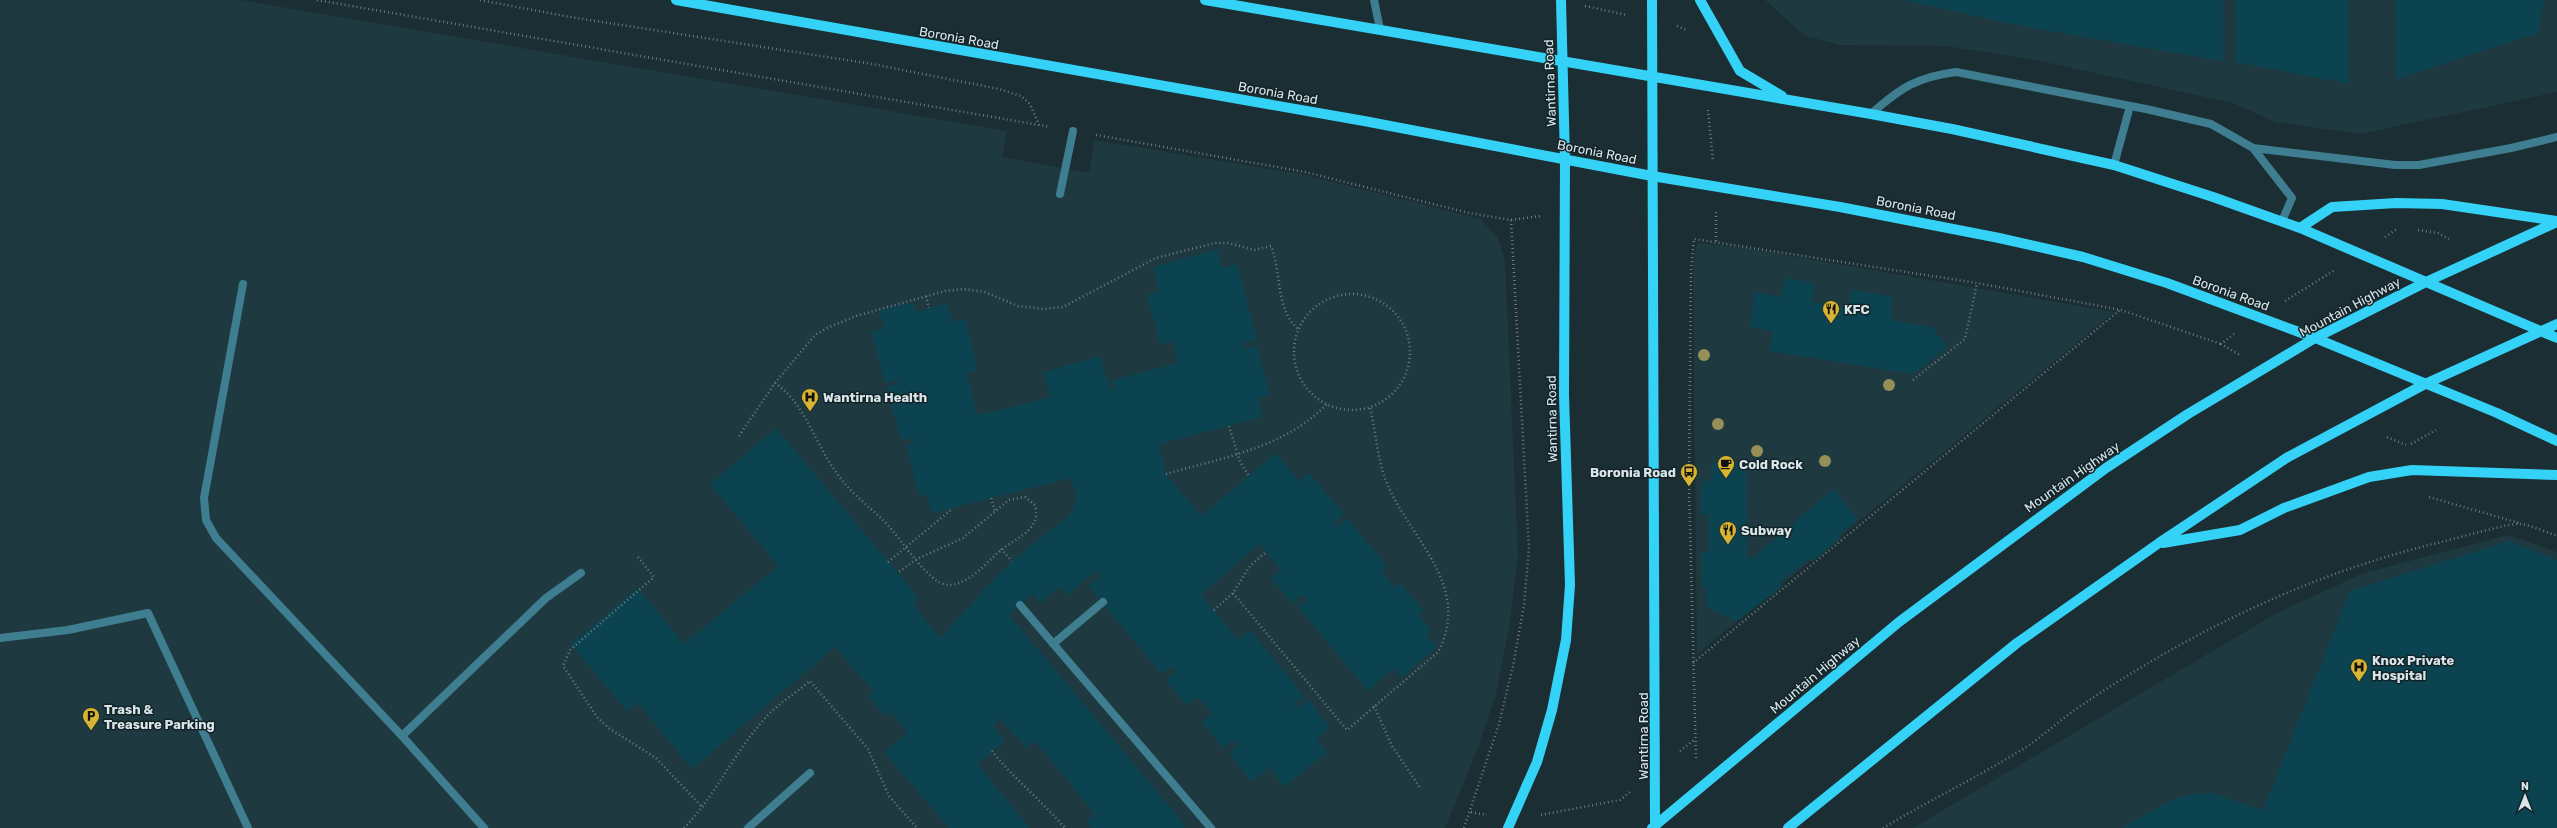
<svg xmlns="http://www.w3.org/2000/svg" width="2557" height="828" viewBox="0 0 2557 828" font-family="Rubik,sans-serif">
  <rect width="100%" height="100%" fill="#1b2e33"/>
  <!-- built -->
  <path fill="#1e3a40" d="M0,0H241L1007,131L1002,157L1089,173L1094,140L1301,174L1481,219L1498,238L1505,262L1518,555L1509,628L1496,694L1477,750L1445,828H0Z
    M1765,0H2557V92L2360,134L2275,122L2233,103L2035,60L1946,46L1842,45L1805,36Z
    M1697,243L1745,248L2114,312L1697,654L1693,264Z
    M2508,535L2557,552V828H1913L2277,613L2364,573Z"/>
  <!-- building -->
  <path fill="#0c4350" d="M1905,0H2223V61L2011,24Z
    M2235,0H2348L2349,84L2236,62Z
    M2395,0H2544L2538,33L2396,79Z
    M1218,249L1222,268L1237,264L1257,340L1243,343L1244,349L1257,346L1270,395L1258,398L1263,417L1159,444L1166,474L1201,516L1276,453L1299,481L1309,473L1344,514L1334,523L1337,527L1347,518L1387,566L1381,571L1395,588L1400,583L1424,611L1418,615L1432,631L1426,635L1437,647L1402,677L1393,668L1368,691L1298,607L1307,600L1303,594L1292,603L1271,578L1281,570L1260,544L1201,594L1238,640L1250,630L1304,696L1294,704L1298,708L1308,699L1330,727L1316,739L1327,752L1284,787L1269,767L1252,782L1229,753L1238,745L1233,740L1223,748L1202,722L1213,714L1198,697L1187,705L1165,680L1176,671L1172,666L1161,674L1088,585L1100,576L1095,571L1066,596L1060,587L1041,603L1033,593L1009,615L1186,826L1184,828H1091L1086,822L1095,814L1035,741L1026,748L1001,719L993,726L1005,741L977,764L1030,828H949L884,752L908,732L890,711L885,716L867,696L873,691L835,647L692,769L638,703L628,712L571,644L638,588L684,644L778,566L710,484L776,428L919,598L913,605L941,638L976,598L1012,561L1066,518L1073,510L1076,498L1071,478L932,513L926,495L919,496L906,445L914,443L913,438L901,440L886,387L899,383L897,380L885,383L871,332L884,328L879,311L913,302L916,312L947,303L953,322L965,319L978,370L967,372L977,415L1050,397L1044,372L1100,356L1110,389H1115L1112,380L1178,363L1173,341L1160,344L1147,295L1159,292L1153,267Z
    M1785,278L1815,283L1812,302L1849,308L1851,289L1893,297L1890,314H1893L1892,320L1932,327L1948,347L1913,374L1769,351L1773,331L1750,327L1755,292L1781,297Z
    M1746,462L1747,557L1751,559L1834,489L1858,520L1837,535L1841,538L1812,562L1809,559L1780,582L1782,587L1737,621L1707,608L1706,587H1702V552H1709V515L1701,514L1702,481H1711V463Z
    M2509,541L2557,560V828H2122L2173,799L2199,793H2212L2263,810L2350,591Z"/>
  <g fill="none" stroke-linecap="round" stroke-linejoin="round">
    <!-- path -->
    <path stroke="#6c7c80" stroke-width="2.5" stroke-dasharray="1 3" stroke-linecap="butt" d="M317,0L1039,125
      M480,0L570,17L872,64L999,89L1021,96L1030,104L1039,125L1050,127
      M1585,6L1627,15
      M1677,26L1687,30
      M1708,110L1713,161
      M1096,135L1305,172L1469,213L1511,220L1540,216
      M1716,212V244
      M2418,230L2438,233L2449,239
      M2385,237L2397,229
      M1294 352a58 58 0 1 1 116 0a58 58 0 1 1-116 0Z
      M926,296L929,308
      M2285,301L2335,270
      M2234,334L2221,344L2240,355
      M1913,380L1965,339L1977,283
      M775,383L815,335L827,328L856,316L945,291L963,289L985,292L1018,306L1043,309L1063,307L1156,258L1215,243H1229L1254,250L1271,246C1282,274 1275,309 1299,330
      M1229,426L1240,462L1249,476
      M739,436L775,383C805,403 815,444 836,472C850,493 869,506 887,524C900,539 922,571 937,581C940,583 945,585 948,585C971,585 988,559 1005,547C1021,536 1041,528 1035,505L1025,497L1009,500L963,538L917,559L897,573
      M2387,437L2406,445
      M2411,444L2436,430
      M1166,474C1221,458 1285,448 1327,404
      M2429,497L2519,523
      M991,498L995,511
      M1001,549L1012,561
      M638,557L654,577L570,650L563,666L597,717L610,729L656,758L703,808
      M888,562L952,509
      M1233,593L1347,730L1438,652C1472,588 1413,541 1389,488C1377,463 1377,435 1370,408
      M1214,610L1233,593L1250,566L1266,552
      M1693,663L2120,310
      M1374,706L1392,746L1421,789
      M992,751C1014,779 1042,801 1065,828
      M1680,751L1695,739
      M1696,758L1689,487L1691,270L1694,239L1977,283L2121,310L2221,344
      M1471,812L1487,815
      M1541,815L1620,800L1630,792
      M684,828C717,794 736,748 770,713C782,701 797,692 810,681L868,749L889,796L917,828
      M1464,828L1499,724L1513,666L1524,605L1529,548L1511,220
      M1883,828C1928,801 1974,779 2018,752C2041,739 2060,719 2082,705C2189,633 2307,575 2433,544C2448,541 2511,522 2521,524C2533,526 2546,532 2557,536"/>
    <!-- lane -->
    <path stroke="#3e7e90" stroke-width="8" d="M1374,0L1380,29
      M1871,114C1900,88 1917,77 1956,72L2146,109L2211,124L2253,148L2292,198L2282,221
      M2253,148L2395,165H2419L2511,148L2557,137
      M2114,165L2130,106
      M1060,194L1073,131
      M243,284L204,498L206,520L216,538L402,736L484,828
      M1020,605L1211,828
      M0,638L68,630L148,613L248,828
      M1053,644L1103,602
      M402,736L546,598L581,573
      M748,828L810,773"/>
    <!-- primary -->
    <path stroke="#35d2f7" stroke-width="10" d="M676,0L1364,121L1652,176L1840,207L1999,238L2083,257L2167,283L2315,338L2497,413L2557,441
      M1205,0L1871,114L1952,129L2114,165L2213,197L2300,228L2557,338
      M1652,0L1655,828
      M1700,0L1740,71L1782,96
      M2300,228L2332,207L2396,203L2442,204L2557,221
      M2163,543L2240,530L2284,508L2369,477L2412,470L2557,475
      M1508,828L1537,762L1552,710L1566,640L1570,585L1564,395L1565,160L1561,0
      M1652,828L1899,622L2106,468L2188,414L2315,338L2426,282L2557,222
      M1788,828L2017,643L2159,543L2288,457L2425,384L2557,324"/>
  </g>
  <!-- trees -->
  <g fill="#978f58">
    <circle cx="1704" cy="355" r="6"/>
    <circle cx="1889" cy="385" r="6"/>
    <circle cx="1718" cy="424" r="6"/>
    <circle cx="1757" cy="451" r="6"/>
    <circle cx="1825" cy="461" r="6"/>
  </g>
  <!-- icons -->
  <defs>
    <symbol id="restaurant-pin" viewBox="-11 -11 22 30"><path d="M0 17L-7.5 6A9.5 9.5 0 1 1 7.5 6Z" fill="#d7b434" stroke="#122429"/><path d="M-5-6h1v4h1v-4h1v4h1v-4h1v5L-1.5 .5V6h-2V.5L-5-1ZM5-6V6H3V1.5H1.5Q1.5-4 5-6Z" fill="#111"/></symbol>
    <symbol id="hospital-pin" viewBox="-11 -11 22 30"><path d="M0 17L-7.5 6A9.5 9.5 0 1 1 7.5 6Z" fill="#d7b434" stroke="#122429"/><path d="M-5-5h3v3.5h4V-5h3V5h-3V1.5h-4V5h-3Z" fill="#111"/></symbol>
    <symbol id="cafe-pin" viewBox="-11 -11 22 30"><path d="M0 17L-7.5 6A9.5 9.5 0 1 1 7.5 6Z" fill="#d7b434" stroke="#122429"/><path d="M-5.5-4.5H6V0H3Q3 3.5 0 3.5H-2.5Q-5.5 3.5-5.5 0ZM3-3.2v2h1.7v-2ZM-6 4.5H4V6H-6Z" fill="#111"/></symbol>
    <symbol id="bus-pin" viewBox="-11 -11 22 30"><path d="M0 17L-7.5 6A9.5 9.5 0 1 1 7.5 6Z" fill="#d7b434" stroke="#122429"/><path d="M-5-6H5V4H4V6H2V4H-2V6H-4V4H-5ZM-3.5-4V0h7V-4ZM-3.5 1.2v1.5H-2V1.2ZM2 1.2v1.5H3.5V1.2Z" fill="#111"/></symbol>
    <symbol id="parking-pin" viewBox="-11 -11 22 30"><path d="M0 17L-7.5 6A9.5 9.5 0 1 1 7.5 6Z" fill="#d7b434" stroke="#122429"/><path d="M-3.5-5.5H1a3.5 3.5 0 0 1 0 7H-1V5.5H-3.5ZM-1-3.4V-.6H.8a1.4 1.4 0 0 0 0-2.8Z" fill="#111"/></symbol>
  </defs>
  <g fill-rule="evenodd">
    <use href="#restaurant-pin" x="1821" y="299" width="20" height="27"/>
    <use href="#hospital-pin" x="800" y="387" width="20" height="27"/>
    <use href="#cafe-pin" x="1716" y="454" width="20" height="27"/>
    <use href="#bus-pin" x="1679" y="462" width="20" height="27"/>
    <use href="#restaurant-pin" x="1718" y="520" width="20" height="27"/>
    <use href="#hospital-pin" x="2349" y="657" width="20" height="27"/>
    <use href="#parking-pin" x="81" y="706" width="20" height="27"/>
  </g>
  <g text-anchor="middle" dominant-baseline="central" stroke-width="3" stroke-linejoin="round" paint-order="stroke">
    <!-- street labels -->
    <g font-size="13" fill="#dae5e8" stroke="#122429">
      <text transform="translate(959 38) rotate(10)">Boronia Road</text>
      <text transform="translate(1550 83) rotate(-92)">Wantirna Road</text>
      <text transform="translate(1278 93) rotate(10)">Boronia Road</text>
      <text transform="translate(1597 152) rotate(11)">Boronia Road</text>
      <text transform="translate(1916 208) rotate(11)">Boronia Road</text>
      <text transform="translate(2231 293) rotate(20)">Boronia Road</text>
      <text transform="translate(2350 307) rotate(-28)">Mountain Highway</text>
      <text transform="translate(1552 419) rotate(-91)">Wantirna Road</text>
      <text transform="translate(2072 477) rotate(-35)">Mountain Highway</text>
      <text transform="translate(1815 675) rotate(-40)">Mountain Highway</text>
      <text transform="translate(1643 736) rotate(-90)">Wantirna Road</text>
    </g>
    <!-- poi labels -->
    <g font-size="13" font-weight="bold" fill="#dae5e8" stroke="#122429" text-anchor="start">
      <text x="1844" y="309">KFC</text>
      <text x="823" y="397">Wantirna Health</text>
      <text x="1739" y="464">Cold Rock</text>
      <text x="1676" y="472" text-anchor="end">Boronia Road</text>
      <text x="1741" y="530">Subway</text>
      <text x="2372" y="660">Knox Private<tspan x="2372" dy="15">Hospital</tspan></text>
      <text x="104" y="709">Trash &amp;<tspan x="104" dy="15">Treasure Parking</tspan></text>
    </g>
  </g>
  <!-- north arrow -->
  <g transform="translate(2525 796)" stroke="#122429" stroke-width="3" paint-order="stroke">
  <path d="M0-3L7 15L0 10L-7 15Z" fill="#dae5e8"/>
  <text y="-6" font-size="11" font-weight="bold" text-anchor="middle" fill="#dae5e8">N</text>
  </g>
</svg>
